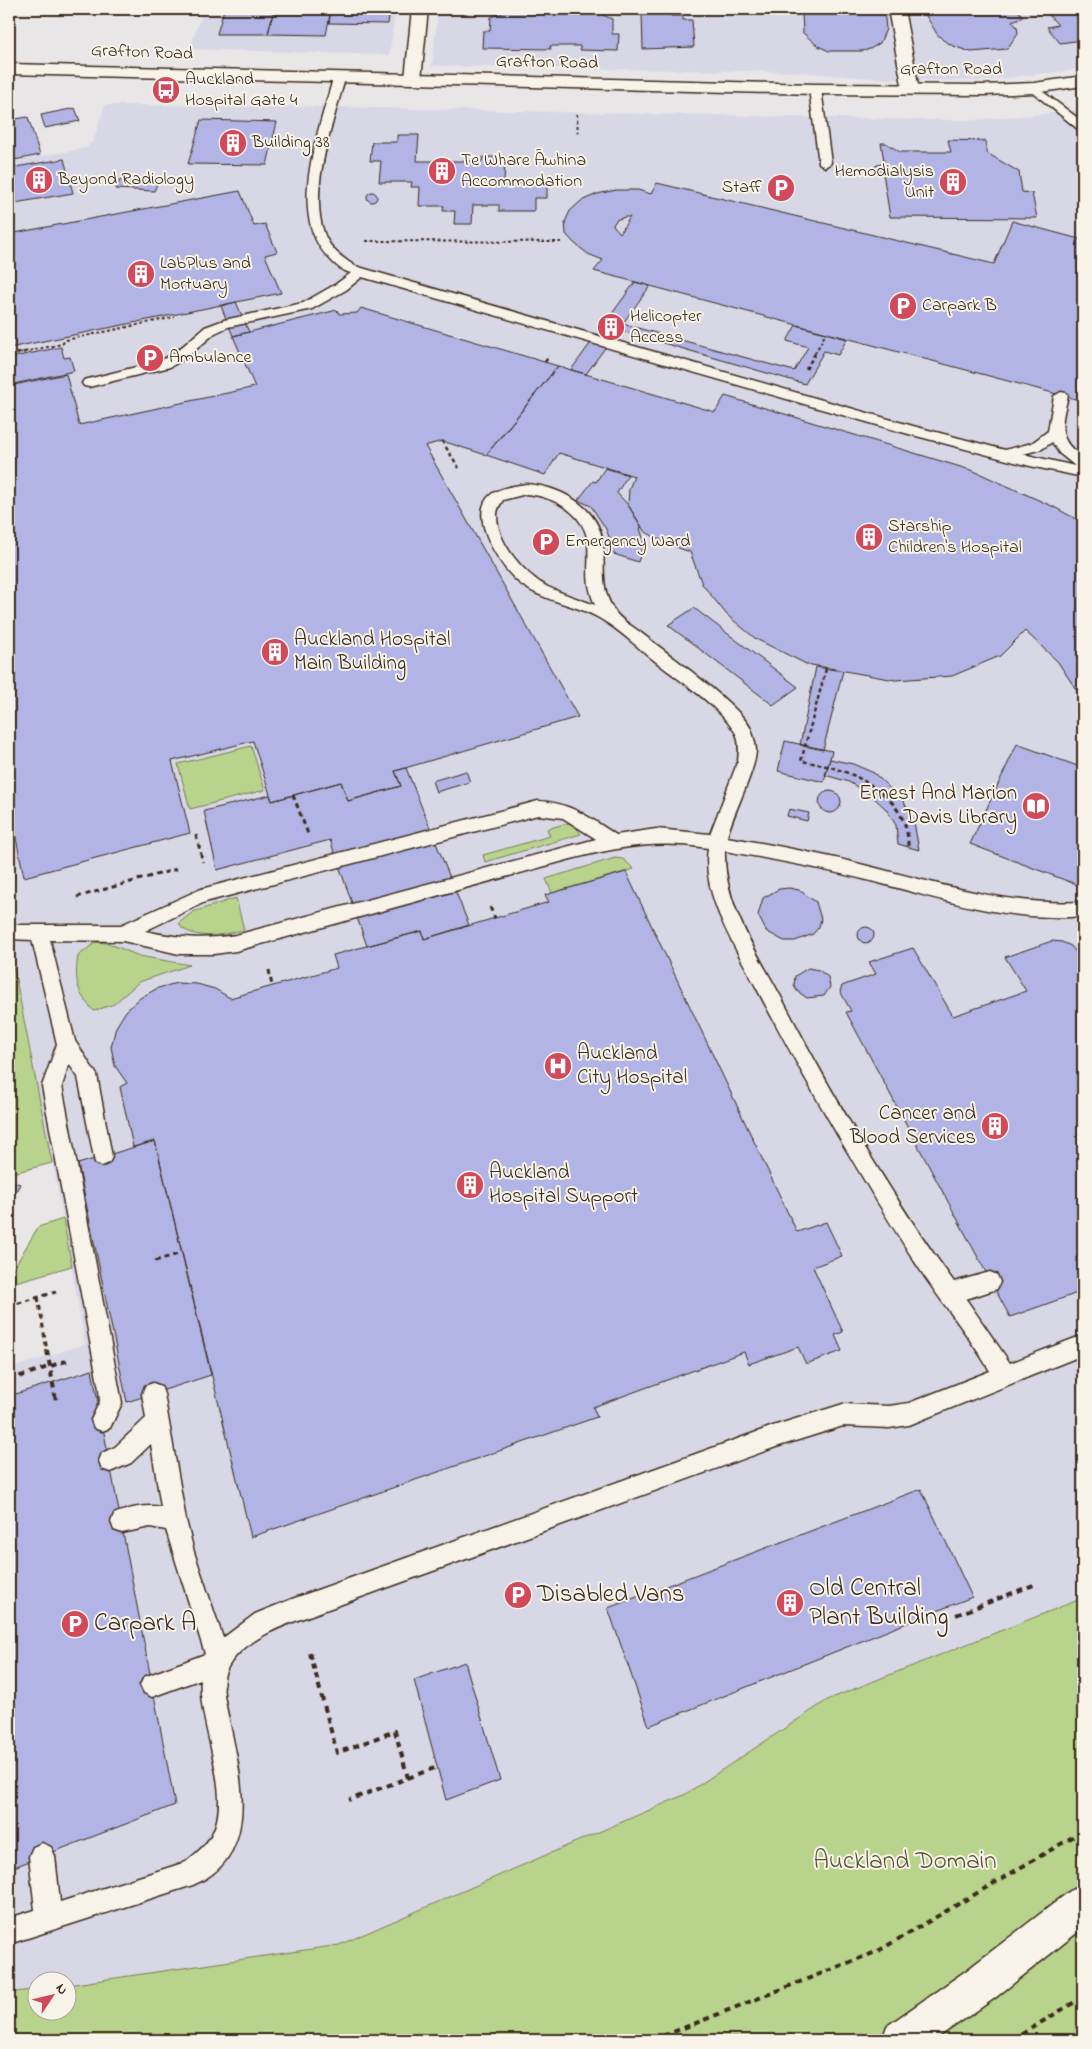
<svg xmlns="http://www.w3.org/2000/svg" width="1092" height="2049" viewBox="0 0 1092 2049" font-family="'Indie Flower',sans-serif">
  <rect width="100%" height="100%" fill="#e9e6e7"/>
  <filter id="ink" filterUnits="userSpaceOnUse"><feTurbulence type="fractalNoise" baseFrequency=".02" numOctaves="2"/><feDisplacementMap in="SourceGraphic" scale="10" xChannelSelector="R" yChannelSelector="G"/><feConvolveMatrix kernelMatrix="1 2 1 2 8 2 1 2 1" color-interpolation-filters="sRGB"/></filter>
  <g filter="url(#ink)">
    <!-- built -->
    <path fill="#d8d7e6" d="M204,9H396L389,55L189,49Z
      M438,9H1083V69L977,81L884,79L794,72L432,66Z
      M105,105L332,107L930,120H977L1083,110V1598L829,1699L684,1795L339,1945L68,1985V1982H38L37,1989L9,1993V1369L85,1344L58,1191L14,969L9,956V162L86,148L93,141Z"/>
    <!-- green -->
    <path fill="#b8d38b" stroke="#7a7e54" d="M251,746L265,790L190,809L178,764Z
      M568,823L575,826L581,834L485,862L483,855L550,836L547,829Z
      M615,858L623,859L634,869L552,893L546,879Z
      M236,898L244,930C224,934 200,941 182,928L179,923L193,912Z
      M96,942L108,943L139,956L190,965L139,982L114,1004L94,1011C77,994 74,979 78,956Z
      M9,956L14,969L52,1163L9,1174Z
      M63,1219L72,1266L9,1284V1276L38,1227Z
      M1083,1598V2040H9V1993L37,1989L38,2012H68V1985L339,1945L684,1795L829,1699Z"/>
    <!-- building -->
    <path fill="#b1b4e5" stroke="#3b2a1e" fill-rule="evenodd" d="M224,9H274L268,34H217Z
      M274,9H331L326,35L268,34Z
      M331,9H390L388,24L329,23Z
      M513,9H589L612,19V34H619L618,51L580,50V46H550L551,49L482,48L483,31H490L491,17Z
      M788,9H884L886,29L880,43L870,49L862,51H829L818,46L803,33L802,13H789Z
      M922,9H1017L1023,17L1012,21L1017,27L1018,33L1007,49L971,52L953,46L943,40L937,34Z
      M1083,10V40L1060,43L1047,27L1058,25L1048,14Z
      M642,13H671V16H683V20H692L694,47L643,49Z
      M75,108L80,121L45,128L41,115Z
      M28,117L40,155L9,161V120Z
      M201,120L277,122L267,165L188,164Z
      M397,135H419L417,161H482L483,157H505L504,183H547V198H534V211H499V205H473L472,224H454L455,211H443L444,206H419L420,187H411L412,182H379L381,161H370L372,142H397Z
      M948,140L986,141L987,153L1019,172L1022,192L1032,193L1037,218L890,217L883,173L874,167L884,161L881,143H886L900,152H951Z
      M64,159L73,193L9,204V168Z
      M120,180L158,182L154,191L116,189Z
      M657,183L994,264L1012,221L1083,240V401L594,271L603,260L588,254L574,243L566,234L565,222L570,211L581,201L597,194L616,190H638L651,194ZM625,217H630L620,233L613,225L616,220Z
      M240,191L254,226L265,224L277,252L265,255L281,293L9,348V234Z
      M367 197a5 5 0 1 1 10 0a5 5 0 1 1-10 0Z
      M635,282L650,286L586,374L571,370Z
      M236,302L249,332L233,336L221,306Z
      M361,308L558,366L486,455L442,441L425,446L578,717L395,771L401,786L348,801L341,782L272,801L253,741L172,761L190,833L24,877L9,804V386L66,374L79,425L255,387L233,336L337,310L339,314L357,313Z
      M623,324L794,371L808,347L787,341L796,325L847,339L838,355L824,351L805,384L618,330Z
      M61,347L64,358L70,357L74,371L9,385V358Z
      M558,366L715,412L725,396L974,471L1054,507L1083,523V700L1058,662L1025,631L1000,656L952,676L895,680L806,664L756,639L727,615L702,584L690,552L665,543L644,531L628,505L629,489L634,476L559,453L545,475L486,455Z
      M605,468L628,475L617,493L628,505L642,527L640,528L644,541L638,562L608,552L611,542L606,529L591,506L578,500L593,481L596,482Z
      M694,608L798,687L773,705L668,625Z
      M816,667L843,671L823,750L800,745Z
      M785,741L832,751L824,782L778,771Z
      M1017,744L1083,768V887L970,844Z
      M830,759L853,764L874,773L904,802L914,822L919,850L898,844L896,825L886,809L873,797L849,782L825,775Z
      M406,768L469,925L424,939L422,931L367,946L330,840L217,870L204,811L270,795L272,801L341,782L348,801L401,786L395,771Z
      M466,771L470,782L436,792L432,781Z
      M819 802a11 11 0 1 1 22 0a11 11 0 1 1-22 0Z
      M789,809L809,813L807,821L787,816Z
      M626,872L797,1232L826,1222L842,1256L813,1267L843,1332L835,1335L842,1351L806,1364L798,1347L749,1364L744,1352L593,1407L597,1417L251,1537L155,1141L133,1147L120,1087L127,1083L115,1066L111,1047L116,1027L126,1011L140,998L158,988L177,983L197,984L215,989L230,998L337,968L333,955L422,931L424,939L549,902L545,895Z
      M789,888L799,890L816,902L821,919L819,927L813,934L795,941H784L766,931L758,915L763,898L779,889Z
      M858 935a8 8 0 1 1 16 0a8 8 0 1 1-16 0Z
      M1052,941L1062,942L1071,946L1079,956L1083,955V1236L1081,1237L1083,1241V1291L1010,1317L846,1012L851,1011L840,991L842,986L847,984L876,974L869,962L913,948L953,1016L1026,991L1005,957Z
      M808,968L819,970L828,977L830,987L824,996L807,998L797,991L794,986L795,976Z
      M155,1141L211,1375L127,1402L78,1164Z
      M9,1180L20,1184L9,1205Z
      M92,1370L175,1805L9,1869V1396Z
      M921,1489L972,1597L649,1726L608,1608Z
      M465,1662L500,1780L446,1800L414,1680Z"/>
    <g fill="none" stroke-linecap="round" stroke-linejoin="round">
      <defs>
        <path id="lane" d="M339,75L345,78C334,121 308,189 324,233C329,248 342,258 355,266L913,426L1005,450L1032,443L1048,431L1054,396L1061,392L1066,393L1068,396C1061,424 1056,440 1083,457V477L1030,466L905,433L362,277L346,290L312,309L228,327L215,333L186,358L170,367L89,387L84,386L82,383L84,380L160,361L176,352L205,327L224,320L303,303L336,284L351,273C342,271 335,265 329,258C285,215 320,129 333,78ZM1052,442L1059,453L1075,466L1023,454L1042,449Z
          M1034,85L1083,122V131L1079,130L1030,90L1028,88Z
          M815,86L821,89L831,163L825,167L819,163L809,89Z
          M526,484C559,486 599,506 603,544C605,568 600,589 614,610C619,619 632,626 640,632C664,651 740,705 751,729C753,735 756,745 756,751C755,772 733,813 727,837C774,845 821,854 868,866C940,884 1008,906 1083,902V916C1008,923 938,898 867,880C820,868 772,859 725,851C723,904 757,952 781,997C832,1095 889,1193 954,1282L990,1272L997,1275L1000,1282L997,1289L966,1299L1010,1363L1083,1335V1355L909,1425L889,1428L843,1426L776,1447L306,1617C279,1627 239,1642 226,1671C220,1685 226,1705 229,1720C241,1776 262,1856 193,1885L9,1944V1918L35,1910L29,1856L33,1847L42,1843L51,1847L55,1856L60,1902L186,1862C196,1853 206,1846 212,1834C234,1793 197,1724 201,1679L152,1697L144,1693L140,1685L144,1677L205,1654L166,1530L150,1527L122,1533L114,1530L111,1522L114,1514C129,1508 146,1504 161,1507L151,1444L131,1463L110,1472L102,1469L99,1461L102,1453L115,1447L146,1418L142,1394L145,1386L153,1383L161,1386L164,1394L186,1520L194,1552L223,1638L255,1614L292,1599L776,1425L843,1404L889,1406L909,1403L990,1371C967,1332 937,1297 913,1259C857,1171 805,1081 757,989C736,947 701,897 708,848C658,840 619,847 571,859L236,951L214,954H179L123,941L50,940L75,1041L97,1075L112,1157L109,1163L102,1166L95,1163L78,1077L69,1064L62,1086L122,1403L110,1428L102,1431L94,1428L91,1420L100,1401L99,1389L42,1086L57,1044L32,940L9,939V925H121L201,889L538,801C569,802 591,818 616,835L656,829L710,834L738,761C739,752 740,740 735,732C716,703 681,682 655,661C638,648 622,632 604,621C576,602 537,603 512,576C497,560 466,511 493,493C502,487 515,486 526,484ZM526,494C553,496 585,513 588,543C590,568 584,579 595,605C580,599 563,594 548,587C525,575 496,543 497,514C497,509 500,505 503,500ZM538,815L563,818L596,839L236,935C203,940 178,938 145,931L205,902Z"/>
        <path id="street" d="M412,9H428L421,79L419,83H407L405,79Z
          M888,9H904L919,90L917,94H905L903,90Z
          M1083,1885V1928L995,1998L934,2040H882L887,2026L967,1970L1070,1891Z"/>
        <path id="secondary" d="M9,64L815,84L984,85L1034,83L1083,76V86L1034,93L984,95L815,94L9,74Z"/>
      </defs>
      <!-- lane casing -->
      <use href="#lane" stroke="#3b2a1e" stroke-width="3"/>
      <!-- street casing -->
      <use href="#street" stroke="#3b2a1e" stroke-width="3"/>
      <!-- secondary casing -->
      <use href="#secondary" stroke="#3b2a1e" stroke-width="3"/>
      <!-- path-far3 -->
      <path stroke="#3b2a1e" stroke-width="2" stroke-dasharray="3 2.5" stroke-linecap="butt" d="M577,114L578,136
        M366,241L561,242
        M19,353L62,344L66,340L175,317
        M815,353L826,333"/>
      <!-- path-far2 -->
      <path stroke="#3b2a1e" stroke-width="2.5" stroke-dasharray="4 3" stroke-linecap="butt" d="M9,355L25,352
        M545,362L549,356
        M806,369L816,352
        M442,441L459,468
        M826,669L801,761C833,766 860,774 885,796"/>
      <!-- path-far1 -->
      <path stroke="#3b2a1e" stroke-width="3" stroke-dasharray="5 4" stroke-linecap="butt" d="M884,794C901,811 909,826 908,850
        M293,795L308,834
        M196,835L203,862
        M77,897L177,869
        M490,907L495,918
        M269,970L272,986
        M155,1261L181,1253
        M38,1297L47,1351
        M9,1306L56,1292"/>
      <!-- path -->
      <path stroke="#3b2a1e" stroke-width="4" stroke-dasharray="6 5" stroke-linecap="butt" d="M47,1350L56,1401
        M9,1380L69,1360
        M956,1615L1036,1584
        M310,1653L337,1753L395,1731L408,1778L349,1800
        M408,1778L437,1767
        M653,2040L878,1951L1083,1831
        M1012,2040L1083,1997"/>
      <!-- lane -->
      <use href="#lane" fill="#f7f3e8" fill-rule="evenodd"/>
      <!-- street -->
      <use href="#street" fill="#f7f3e8" fill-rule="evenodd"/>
      <!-- secondary -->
      <use href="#secondary" fill="#f7f3e8" fill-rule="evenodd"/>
    </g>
  </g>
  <!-- icons -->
  <defs>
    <symbol id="bus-disc" viewBox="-11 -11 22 22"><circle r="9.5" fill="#d1495b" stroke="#f7f3e8"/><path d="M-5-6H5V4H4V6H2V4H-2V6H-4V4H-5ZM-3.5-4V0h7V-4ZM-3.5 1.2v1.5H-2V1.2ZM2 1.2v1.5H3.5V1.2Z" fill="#fff"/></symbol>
    <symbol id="building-disc" viewBox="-11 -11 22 22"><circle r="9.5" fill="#d1495b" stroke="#f7f3e8"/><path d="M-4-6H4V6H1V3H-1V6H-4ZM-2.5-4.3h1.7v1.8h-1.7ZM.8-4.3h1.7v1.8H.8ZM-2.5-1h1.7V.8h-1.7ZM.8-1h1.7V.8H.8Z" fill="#fff"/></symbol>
    <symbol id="parking-disc" viewBox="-11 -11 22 22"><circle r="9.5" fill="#d1495b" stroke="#f7f3e8"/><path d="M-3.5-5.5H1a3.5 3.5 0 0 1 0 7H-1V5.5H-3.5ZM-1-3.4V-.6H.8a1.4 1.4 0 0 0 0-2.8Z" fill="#fff"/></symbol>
    <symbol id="library-disc" viewBox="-11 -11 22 22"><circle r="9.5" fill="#d1495b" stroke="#f7f3e8"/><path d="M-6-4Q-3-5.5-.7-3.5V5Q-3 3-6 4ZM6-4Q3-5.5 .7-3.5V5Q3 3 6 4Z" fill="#fff"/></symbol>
    <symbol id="hospital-disc" viewBox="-11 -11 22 22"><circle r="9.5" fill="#d1495b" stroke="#f7f3e8"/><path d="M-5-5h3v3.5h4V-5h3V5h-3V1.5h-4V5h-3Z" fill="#fff"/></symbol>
  </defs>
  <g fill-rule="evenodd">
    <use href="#bus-disc" x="150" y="74" width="32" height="32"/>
    <use href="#building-disc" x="217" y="127" width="32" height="32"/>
    <use href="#building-disc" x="426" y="155" width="32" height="32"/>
    <use href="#building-disc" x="23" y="164" width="32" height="32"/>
    <use href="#building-disc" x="937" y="166" width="32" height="32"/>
    <use href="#parking-disc" x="765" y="172" width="32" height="32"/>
    <use href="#building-disc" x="125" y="258" width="32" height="32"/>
    <use href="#parking-disc" x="887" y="290" width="32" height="32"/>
    <use href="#building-disc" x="595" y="311" width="32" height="32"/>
    <use href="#parking-disc" x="134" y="342" width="32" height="32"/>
    <use href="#building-disc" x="853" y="521" width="32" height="32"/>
    <use href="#parking-disc" x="530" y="526" width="32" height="32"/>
    <use href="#building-disc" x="259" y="636" width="32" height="32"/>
    <use href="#library-disc" x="1020" y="790" width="32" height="32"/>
    <use href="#hospital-disc" x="542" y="1050" width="32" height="32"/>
    <use href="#building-disc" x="979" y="1110" width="32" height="32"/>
    <use href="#building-disc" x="454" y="1169" width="32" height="32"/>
    <use href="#parking-disc" x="502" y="1579" width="32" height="32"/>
    <use href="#building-disc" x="774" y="1587" width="32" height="32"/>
    <use href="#parking-disc" x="59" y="1608" width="32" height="32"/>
  </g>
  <g text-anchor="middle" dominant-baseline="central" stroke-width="4" stroke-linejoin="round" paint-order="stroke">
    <!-- far-street labels -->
    <g font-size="18" fill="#3b2a1e" stroke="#f7f3e8">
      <text transform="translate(142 53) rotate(2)">Grafton Road</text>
      <text transform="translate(547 63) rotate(1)">Grafton Road</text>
      <text x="951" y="70">Grafton Road</text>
    </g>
    <!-- far-poi labels -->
    <g font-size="18" fill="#3b2a1e" stroke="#f7f3e8" text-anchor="start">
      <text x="185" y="80">Auckland<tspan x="185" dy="21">Hospital Gate 4</tspan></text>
      <text x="252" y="143">Building 38</text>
      <text x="461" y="161">Te Whare Āwhina<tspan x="461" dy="21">Accommodation</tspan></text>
      <text x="934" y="172" text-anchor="end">Hemodialysis<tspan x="934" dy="21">Unit</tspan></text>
      <text x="58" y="180">Beyond Radiology</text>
      <text x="762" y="188" text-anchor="end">Staff</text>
      <text x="160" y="264">LabPlus and<tspan x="160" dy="21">Mortuary</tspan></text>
      <text x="922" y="306">Carpark B</text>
      <text x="630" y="317">Helicopter<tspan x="630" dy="21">Access</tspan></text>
      <text x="169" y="358">Ambulance</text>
      <text x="888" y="527">Starship<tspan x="888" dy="21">Children's Hospital</tspan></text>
      <text x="565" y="542">Emergency Ward</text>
    </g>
    <!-- poi labels -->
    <g font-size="21" fill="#3b2a1e" stroke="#f7f3e8" text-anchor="start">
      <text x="294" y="640">Auckland Hospital<tspan x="294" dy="24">Main Building</tspan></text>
      <text x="1017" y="794" text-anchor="end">Ernest And Marion<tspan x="1017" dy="24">Davis Library</tspan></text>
      <text x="577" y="1054">Auckland<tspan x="577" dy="24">City Hospital</tspan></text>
      <text x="976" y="1114" text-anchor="end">Cancer and<tspan x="976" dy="24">Blood Services</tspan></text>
      <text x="489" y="1173">Auckland<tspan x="489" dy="24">Hospital Support</tspan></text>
    </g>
    <!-- near-poi labels -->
    <g font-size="25" fill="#3b2a1e" stroke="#f7f3e8" text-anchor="start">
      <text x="809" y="1589">Old Central<tspan x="809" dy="29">Plant Building</tspan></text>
      <text x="537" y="1595">Disabled Vans</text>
      <text x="94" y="1624">Carpark A</text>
    </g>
    <!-- near-park labels -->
    <g font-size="25" fill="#5a5439" stroke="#f7f3e8">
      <text x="905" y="1862">Auckland Domain</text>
    </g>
  </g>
  <!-- margin -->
  <rect width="1092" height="2049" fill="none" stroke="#f7f3e8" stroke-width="30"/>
  <rect x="15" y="15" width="1062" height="2019" fill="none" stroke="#3b2a1e" stroke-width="2" filter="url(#ink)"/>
  <!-- north arrow -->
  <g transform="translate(52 1996) rotate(55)"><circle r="24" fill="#f7f3e8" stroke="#aca397"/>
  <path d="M0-4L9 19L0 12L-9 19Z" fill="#d1495b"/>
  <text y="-8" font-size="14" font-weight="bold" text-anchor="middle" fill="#3b2a1e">N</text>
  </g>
</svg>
